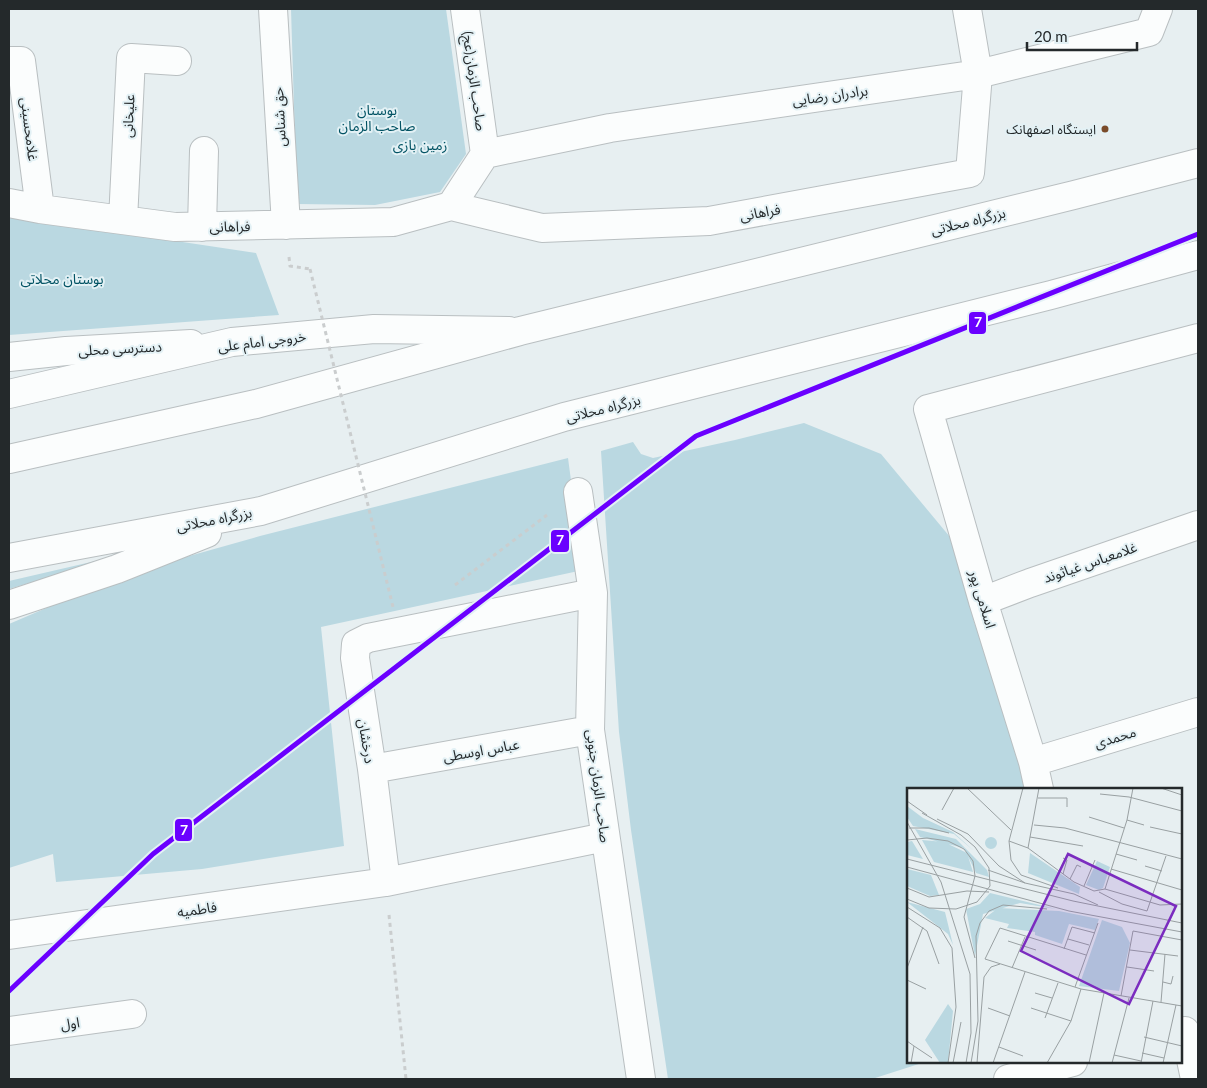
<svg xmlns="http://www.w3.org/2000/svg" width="1207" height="1088" viewBox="0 0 1207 1088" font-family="Lato,'Noto Sans Arabic',sans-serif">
  <rect width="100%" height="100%" fill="#e7eff1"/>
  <!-- green -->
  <path fill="#bad8e1" d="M291,9H446L466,154L440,192L375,205L297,204Z
    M9,216L256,253L279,315L9,335Z
    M804,423L881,454L950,537L975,625L984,622L1027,789H908V1062H925L872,1079H668L631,830L619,732L601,451L633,442L641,454L653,458L735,440Z
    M568,458L583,570L321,627L344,846L202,869L56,882L53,854L9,868V624L65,600L168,562L260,536Z
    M130,553L9,589V581Z"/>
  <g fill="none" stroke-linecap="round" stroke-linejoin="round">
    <defs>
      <path id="minor" d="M273,9L286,225
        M465,9L485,154
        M9,61H21L40,209
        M485,154L610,128L978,74L1149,32L1158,9
        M9,203L40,209L175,227L393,222L451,206L485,154
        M451,206L542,228L709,221L970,173L978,74L967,9
        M123,220L131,58L177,61
        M202,227L204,151
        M9,357L66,351L191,344
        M578,492L593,593L590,730L641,1079
        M983,601L1030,583L1198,525
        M1033,762L1198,712
        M372,769L590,730
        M1039,789L1033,762L983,601L928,409L1198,338
        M386,882L372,769L355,658L356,644L368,638L593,593
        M9,935L386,882L605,837
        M9,1031L132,1014
        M1185,1031L1195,1079
        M1008,1079L1073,1062"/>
      <path id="secondary" d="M9,394L232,342L374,329L509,331"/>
      <path id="trunk" d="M9,459L256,404L520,331L1074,195L1198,163
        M9,558L261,511L564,417L1051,295L1198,255
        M9,605L117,569L207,533"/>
    </defs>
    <!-- minor casing -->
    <use href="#minor" stroke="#b9bfc1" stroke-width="30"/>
    <!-- secondary casing -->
    <use href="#secondary" stroke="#b9bfc1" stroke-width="30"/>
    <!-- trunk casing -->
    <use href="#trunk" stroke="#b9bfc1" stroke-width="30"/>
    <!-- path -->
    <path stroke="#cacdce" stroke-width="3" stroke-dasharray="4 4" stroke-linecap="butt" d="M289,257L290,266L310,269
      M455,585L547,515
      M389,915L406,1079"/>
    <!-- minor -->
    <use href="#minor" stroke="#fbfdfd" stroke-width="28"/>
    <!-- secondary -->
    <use href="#secondary" stroke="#fbfdfd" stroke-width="28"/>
    <!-- trunk -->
    <use href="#trunk" stroke="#fbfdfd" stroke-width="28"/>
    <!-- path-bridge -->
    <path stroke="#cacdce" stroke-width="3" stroke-dasharray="4 4" stroke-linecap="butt" d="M310,269L393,607"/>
    <defs>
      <path id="metro-1" d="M9,991L153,854L696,436L1198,234"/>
    </defs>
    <!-- metro-1 casing -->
    <use href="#metro-1" stroke="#e3f1f5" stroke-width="9"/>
    <!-- metro-1 -->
    <use href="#metro-1" stroke="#6a00ff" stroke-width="5"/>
  </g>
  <!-- markers -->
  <circle fill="#7a4b2a" stroke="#e3f1f5" stroke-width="2" cx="1105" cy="129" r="4.5"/>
  <g text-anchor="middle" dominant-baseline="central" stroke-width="4" stroke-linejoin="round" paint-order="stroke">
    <!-- bus labels -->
    <g font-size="13" fill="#24292b" stroke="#e3f1f5" text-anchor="end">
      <text x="1096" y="129">ایستگاه اصفهانک</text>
    </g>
    <!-- street labels -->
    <g font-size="14" fill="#24292b" stroke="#e3f1f5">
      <text transform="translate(475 81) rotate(82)">صاحب الزمان(عج)</text>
      <text transform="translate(830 95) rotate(-8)">برادران رضایی</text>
      <text transform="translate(128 116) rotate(-87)">علیخانی</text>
      <text transform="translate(279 117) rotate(-93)">حق شناس</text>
      <text transform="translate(30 129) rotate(83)">غلامحسینی</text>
      <text transform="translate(760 212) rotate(-10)">فراهانی</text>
      <text transform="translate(968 221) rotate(-14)">بزرگراه محلاتی</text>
      <text transform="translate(230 226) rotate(-1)">فراهانی</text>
      <text transform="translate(262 341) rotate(-7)">خروجی امام علی</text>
      <text transform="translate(120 348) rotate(-3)">دسترسی محلی</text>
      <text transform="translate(603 408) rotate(-14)">بزرگراه محلاتی</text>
      <text transform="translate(214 519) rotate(-11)">بزرگراه محلاتی</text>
      <text transform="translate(1090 562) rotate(-19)">غلامعباس غیاثوند</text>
      <text transform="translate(983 599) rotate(73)">اسلامی پور</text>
      <text transform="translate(1115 737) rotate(-17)">محمدی</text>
      <text transform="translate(367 741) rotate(81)">درخشان</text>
      <text transform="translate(481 750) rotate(-10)">عباس اوسطی</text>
      <text transform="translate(599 786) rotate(83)">صاحب الزمان جنوبی</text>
      <text transform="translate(197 909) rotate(-8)">فاطمیه</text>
      <text transform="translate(70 1023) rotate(-8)">اول</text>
    </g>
    <!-- park labels -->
    <g font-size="14" fill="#015263" stroke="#e3f1f5">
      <text x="377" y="109">بوستان<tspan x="377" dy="16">صاحب الزمان</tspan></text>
      <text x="420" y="144">زمین بازی</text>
      <text x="62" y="278">بوستان محلاتی</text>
    </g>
  </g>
  <!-- overview -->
  <g transform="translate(907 788)">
    <rect width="275" height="275" fill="#e7eff1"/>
    <path d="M0,18L16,30L46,44L67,63L47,46L6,38L0,29ZM8,41L49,51L80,82L82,89L69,85L57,60L13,49ZM78 55a6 6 0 1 1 12 0a6 6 0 1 1-12 0ZM15,52L37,54L60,65L66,84L27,74ZM5,53L16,71L0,67V54ZM123,65L173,99L172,106L121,85ZM190,73L203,79L196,100L192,102L179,97ZM0,81L24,87L32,107L23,108L0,98ZM83,105L149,121L113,115L76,126L68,168L59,121L73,116ZM0,114L38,124L46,157L41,146ZM91,120L152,123L192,131L188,142L162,136L155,156L128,147V144L100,140L102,136L78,130ZM195,132L215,139L223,155L212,203L172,198ZM41,216L46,223L41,275H33L18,252Z" fill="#bad8e1"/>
    <path fill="none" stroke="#99a0a2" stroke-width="1" d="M60,0L104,42M116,0L102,53L104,72L114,87L151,100M254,0L275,7M193,6L222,9L275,23M131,10H160V19M0,13L20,27M35,22L47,0M182,29L217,40M30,31L61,46L92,78L118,95L167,106L191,117M220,32L237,37M0,34L34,94L63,186L64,245L59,275M127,37L158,40L275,71M243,39L275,46M2,40H22L42,45M123,49L176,58M0,52L20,50L41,53L57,61L66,73L68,88L57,129L68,170M102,53L121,60L167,94L187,103L198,101M121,60L132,0M209,66L230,72M0,71L166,113L275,135M238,78L255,83M0,79L162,123L275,144M204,81L275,102M81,82L118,95M156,86L160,72L156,70M163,91L170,77L174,79M177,98L188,72M0,100L22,109L60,103L82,104M198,101L220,32L226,0M198,101L253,117L275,116M192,104L215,116L240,123L259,68M0,111L22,120L49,121L70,114L83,98L82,80L68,59L54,47L15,25M0,119L33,140L45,160L49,219L41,275M0,129L20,143L32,176M161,151L182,157M101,153L129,162M157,161L165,139L188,145M223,162L271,168M179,167L93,140L78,171L174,201L275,218M220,179L247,183M0,180L16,139M105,180L118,149M0,192L19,201M256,194L264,196L266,188M168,199L191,135M128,205L145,210M214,208L226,143L275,152M254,214L258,166M81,220L103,228M124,220L164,233M138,230L151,195M237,249L275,258M0,253L7,258L4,275M7,258L25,270M92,259L116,268M235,265L257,270M207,267L234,273M46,275L54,234M64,275L71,233L69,148L73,135L82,123L96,117L140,121M70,275L77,189L84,179L93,176M86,275L118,184M140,275L164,233L174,201M182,275L197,205M205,275L222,210M234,275L246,213M256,275L269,217"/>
    <path fill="#7b2cbf" fill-opacity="0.15" stroke="#7b2cbf" stroke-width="2.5" d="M161,66L269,118L222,216L114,163Z"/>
    <rect width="275" height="275" fill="none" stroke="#24292b" stroke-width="2.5"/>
  </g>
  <g stroke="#e3f1f5" stroke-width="2">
    <rect x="968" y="311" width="19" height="24" rx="5" fill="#6a00ff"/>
    <rect x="550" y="529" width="20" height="24" rx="5" fill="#6a00ff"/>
    <rect x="174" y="818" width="19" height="24" rx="5" fill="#6a00ff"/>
  </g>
  <g font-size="14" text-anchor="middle" font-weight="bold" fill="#fff">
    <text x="978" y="327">7</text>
    <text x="560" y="545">7</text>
    <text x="184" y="835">7</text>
  </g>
  <!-- border -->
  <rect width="1207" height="1088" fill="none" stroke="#24292b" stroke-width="20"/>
  <!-- scale -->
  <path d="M1027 42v8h110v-8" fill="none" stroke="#24292b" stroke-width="2.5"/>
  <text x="1034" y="42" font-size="15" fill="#24292b" stroke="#e3f1f5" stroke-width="4" paint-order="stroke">20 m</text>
</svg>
